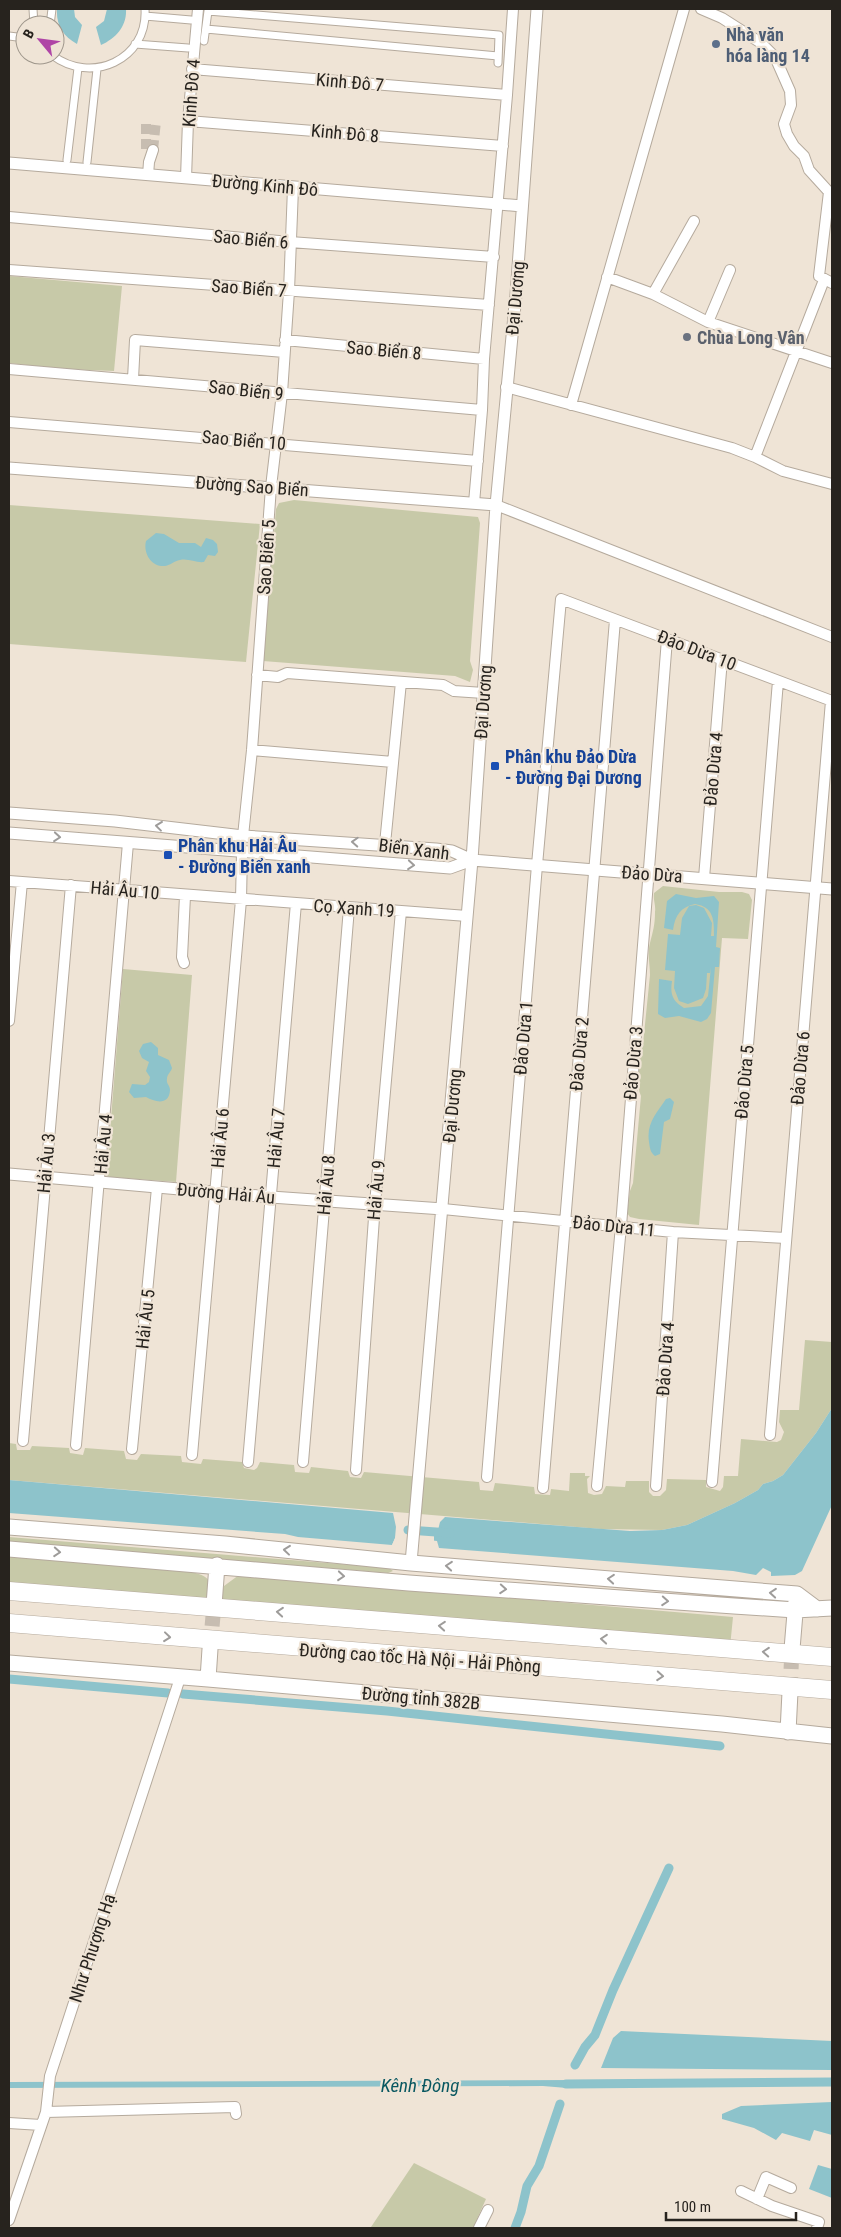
<svg xmlns="http://www.w3.org/2000/svg" width="841" height="2237" viewBox="0 0 841 2237" font-family="'Roboto Condensed',sans-serif">
  <rect width="100%" height="100%" fill="#efe4d6"/>
  <!-- green -->
  <path fill="#c7c9a8" d="M9,276L122,286L114,371L62,369L9,363Z
    M294,500L478,517L480,523L470,661L473,670L470,682L455,676L263,661L276,509L279,503Z
    M9,505L260,524L246,662L9,644Z
    M663,886L719,892H742L749,894L752,900L748,939L722,938L699,1225L639,1219L630,1217L627,1213L630,1191L633,1183L641,1096C635,1083 638,1057 643,1044L650,975C650,964 647,954 650,943C653,931 655,925 655,912C656,905 653,901 654,893Z
    M123,969L192,975L176,1182L110,1177L106,1175L105,1162L108,1156Z
    M805,1340L832,1342V1408L816,1433L783,1475L773,1481L763,1484L758,1490L735,1503L687,1525L662,1530L601,1529L9,1480V1443L16,1444L17,1450H30L32,1446L69,1448L70,1453L83,1455L85,1448L124,1451L126,1459L137,1460L141,1454L181,1456L182,1462L201,1464L203,1459L242,1462L244,1468L254,1470L257,1468L260,1462L294,1465L295,1472L309,1473L311,1467L348,1471L350,1477L361,1478L364,1472L479,1482L480,1490L493,1491L495,1483L534,1487L535,1494L550,1495L551,1489L569,1491L570,1473H585V1476H590L587,1479L588,1493L594,1495L602,1494L606,1486L625,1487L626,1481H649V1492L653,1496H660L666,1490L667,1479L706,1480V1487L720,1491L723,1487L724,1476H738L741,1439L777,1442L781,1440L784,1432L779,1422L780,1410H799Z
    M9,1537L389,1568L393,1571L388,1573L9,1542Z
    M9,1556L191,1572C215,1577 209,1583 211,1604L9,1585Z
    M239,1575L733,1617L730,1647L218,1605L224,1586Z
    M414,2163L486,2199L473,2228L371,2227Z"/>
  <!-- water -->
  <path fill="#8dc3cb" d="M57,9H74L75,17L82,25L77,44C63,36 56,25 57,9Z
    M107,9H126C127,26 116,38 101,45L96,27L104,21Z
    M156,533L164,534L179,543H195L201,547L206,538L213,540L217,544L218,552L215,556L208,555L204,562C196,563 188,558 180,560C174,561 171,565 165,566C151,567 143,553 146,541Z
    M676,894L696,898L714,896L719,902L716,947L720,948L719,967H715L711,1013L707,1019L701,1022L679,1016L665,1018L658,1014L659,979L672,981C670,994 672,1001 684,1008L701,1006L708,996L711,967L710,973H707L706,989L703,998L688,1004L679,1001L674,988L675,971L665,970L668,934L680,935L682,918L689,906L696,905L704,908L712,923L711,936H714C714,920 714,907 695,904C681,907 675,915 673,930L664,928L667,901Z
    M151,1042L158,1048V1055L169,1060L172,1068C171,1072 167,1074 167,1079C166,1084 170,1085 170,1090C169,1106 155,1102 146,1097L134,1098L129,1092L132,1084L145,1085L149,1082L150,1077L146,1071L149,1062L142,1058L139,1051L143,1044Z
    M670,1098L674,1102L670,1119L664,1122L660,1154L655,1156C650,1152 650,1148 649,1142C646,1123 657,1113 666,1099Z
    M832,1408V1505L802,1571L795,1575L771,1576V1572L763,1568L756,1575L733,1571L439,1548L437,1541L396,1536L392,1545L298,1537L285,1534L9,1513V1480L393,1513L396,1527L437,1534L440,1522L445,1517L630,1531L662,1530L687,1525L735,1503L758,1490L763,1484L773,1481L783,1475L816,1433Z
    M621,2031L832,2041V2070L601,2068L613,2038Z
    M580,2080L578,2085L567,2088L543,2086L9,2088V2082Z
    M832,2102V2135L814,2130L810,2141L782,2133L776,2140L754,2128L722,2119V2114L741,2106Z
    M818,2165L832,2169V2198L809,2189Z"/>
  <!-- pier -->
  <path fill="#efe4d6" d="M397,1515L399,1525L434,1531V1543L398,1539L394,1546L392,1545L395,1538Z"/>
  <g fill="none" stroke-linecap="round" stroke-linejoin="round">
    <!-- canal -->
    <path stroke="#8dc3cb" stroke-width="9" d="M408,1530L450,1533
      M9,1679L168,1693
      M183,1694L387,1711L720,1746
      M575,2065L585,2047L595,2035L613,1990L669,1868
      M566,2084L832,2082
      M515,2228L521,2212L527,2186L539,2166L560,2104"/>
    <!-- minor-tunnel -->
    <path stroke="#c7bdb1" stroke-width="10" stroke-dasharray="10 5" stroke-linecap="butt" d="M146,149V120
      M153,150L156,121"/>
    <!-- primary-tunnel -->
    <path stroke="#c7bdb1" stroke-width="15" stroke-dasharray="15 8" stroke-linecap="butt" d="M210,1649L214,1605
      M790,1692L792,1649"/>
    <defs>
      <path id="pedestrian" d="M33,9L34,25
        M145,16L191,20
        M50,25L52,9
        M206,29L498,56
        M9,36L25,38
        M204,41L208,11L499,35L498,63
        M135,44L188,48
        M52,55C91,85 148,60 145,9
        M67,160L78,68
        M87,162L97,69"/>
      <path id="minor" d="M701,9L722,18L761,43L775,57L790,91L791,105L784,124L787,134L794,146L804,156L809,170L829,192L819,276L832,283
        M192,69L507,95
        M188,121L503,146
        M148,175L149,162L153,150
        M186,178L188,121L198,9
        M9,217L290,242L494,257
        M9,270L489,305
        M607,277L653,294L708,322L832,363
        M653,294L694,221
        M708,322L730,270
        M285,340L484,359
        M9,369L482,410
        M133,379L135,340L284,352
        M506,387L732,448L755,457L783,471L832,484
        M571,405L684,9
        M9,422L478,461
        M755,457L824,280
        M474,503L482,410L484,359L507,95L513,9
        M496,505L832,637
        M257,675L278,677L287,673L443,685L454,691L484,693
        M252,750L393,762
        M243,836L252,750L271,487L282,393L289,291L293,188
        M385,844L401,682
        M704,878L722,659
        M9,881L467,916
        M184,963L182,957L185,896
        M9,1021L22,882
        M443,1209L673,1232L786,1238
        M770,1435L831,701
        M23,1441L71,885
        M76,1445L128,843
        M132,1449L157,1188
        M192,1455L241,900L242,852
        M248,1462L296,903
        M303,1462L349,908
        M356,1470L375,1204L401,911
        M487,1477L537,865L561,599L832,701
        M712,1482L778,681
        M597,1486L621,1226L667,639
        M656,1486L673,1232
        M543,1488L615,620
        M46,2112L235,2107L236,2114
        M9,2123L41,2125
        M741,2191L772,2206L819,2222L817,2228
        M757,2199L766,2177L791,2188
        M9,2220L46,2112L50,2076L180,1678
        M479,2228L488,2210"/>
      <path id="tertiary" d="M9,163L522,206
        M9,468L496,505
        M9,813L115,821L243,836L436,849L452,851L472,860L832,889
        M9,833L450,868L472,860
        M9,1174L271,1197L443,1209
        M411,1563L472,860L496,505L516,294L537,9"/>
      <path id="primary" d="M9,1527L225,1544L411,1563L797,1594L817,1609
        M9,1549L409,1583L734,1606L795,1610L832,1608
        M214,1605L217,1565
        M792,1649L796,1601
        M9,1663L208,1679L722,1724L832,1736
        M208,1679L210,1649
        M788,1732L790,1692"/>
      <path id="motorway" d="M9,1591L832,1657
        M9,1623L832,1690"/>
    </defs>
    <!-- pedestrian casing -->
    <use href="#pedestrian" stroke="#b5aa9d" stroke-width="9"/>
    <!-- minor casing -->
    <use href="#minor" stroke="#b5aa9d" stroke-width="12"/>
    <!-- tertiary casing -->
    <use href="#tertiary" stroke="#b5aa9d" stroke-width="13"/>
    <!-- primary casing -->
    <use href="#primary" stroke="#b5aa9d" stroke-width="17"/>
    <!-- motorway casing -->
    <use href="#motorway" stroke="#b5aa9d" stroke-width="19"/>
    <!-- pedestrian -->
    <use href="#pedestrian" stroke="#fff" stroke-width="7"/>
    <!-- minor -->
    <use href="#minor" stroke="#fff" stroke-width="10"/>
    <!-- tertiary -->
    <use href="#tertiary" stroke="#fff" stroke-width="11"/>
    <!-- primary -->
    <use href="#primary" stroke="#fff" stroke-width="15"/>
    <!-- motorway -->
    <use href="#motorway" stroke="#fff" stroke-width="18"/>
  </g>
  <!-- one-way arrows -->
  <defs><path id="oneway-chevron" d="M-2-3.5L2.5 0L-2 3.5" fill="none" stroke-width="1.6" stroke-linecap="round" stroke-linejoin="round" transform="scale(1.25)"/></defs>
  <g stroke="#9e9c9a">
    <use href="#oneway-chevron" transform="translate(159 826) rotate(-173)"/>
    <use href="#oneway-chevron" transform="translate(57 837) rotate(5)"/>
    <use href="#oneway-chevron" transform="translate(355 842) rotate(-177)"/>
    <use href="#oneway-chevron" transform="translate(411 865) rotate(5)"/>
    <use href="#oneway-chevron" transform="translate(287 1550) rotate(-174)"/>
    <use href="#oneway-chevron" transform="translate(57 1552) rotate(4)"/>
    <use href="#oneway-chevron" transform="translate(449 1566) rotate(-175)"/>
    <use href="#oneway-chevron" transform="translate(341 1576) rotate(5)"/>
    <use href="#oneway-chevron" transform="translate(611 1579) rotate(-175)"/>
    <use href="#oneway-chevron" transform="translate(503 1589) rotate(4)"/>
    <use href="#oneway-chevron" transform="translate(773 1593) rotate(-175)"/>
    <use href="#oneway-chevron" transform="translate(665 1601) rotate(4)"/>
    <use href="#oneway-chevron" transform="translate(280 1612) rotate(-175)"/>
    <use href="#oneway-chevron" transform="translate(442 1626) rotate(-175)"/>
    <use href="#oneway-chevron" transform="translate(167 1637) rotate(6)"/>
    <use href="#oneway-chevron" transform="translate(604 1639) rotate(-175)"/>
    <use href="#oneway-chevron" transform="translate(766 1652) rotate(-176)"/>
    <use href="#oneway-chevron" transform="translate(660 1676) rotate(4)"/>
  </g>
  <!-- markers -->
  <circle fill="#5c6f8a" stroke="#efe4d6" stroke-width="2" cx="716" cy="44" r="5"/>
  <circle fill="#6b7280" stroke="#efe4d6" stroke-width="2" cx="687" cy="337" r="5"/>
  <g fill="#1a4fb4" stroke="#efe4d6" stroke-width="2">
    <rect x="490" y="761" width="10" height="10" rx="2.5"/>
    <rect x="163" y="850" width="10" height="10" rx="2.5"/>
  </g>
  <g text-anchor="middle" dominant-baseline="central" stroke-width="4.5" stroke-linejoin="round" paint-order="stroke">
    <!-- service labels -->
    <g font-size="18" font-weight="bold" fill="#4e5e75" stroke="#efe4d6" text-anchor="start">
      <text x="726" y="34">Nhà văn<tspan x="726" dy="21">hóa làng 14</tspan></text>
    </g>
    <!-- street labels -->
    <g font-size="18" fill="#27231e" stroke="#efe4d6">
      <text transform="translate(350 82) rotate(5)">Kinh Đô 7</text>
      <text transform="translate(191 93) rotate(-86)">Kinh Đô 4</text>
      <text transform="translate(345 133) rotate(5)">Kinh Đô 8</text>
      <text transform="translate(265 185) rotate(5)">Đường Kinh Đô</text>
      <text transform="translate(251 239) rotate(5)">Sao Biển 6</text>
      <text transform="translate(249 288) rotate(4)">Sao Biển 7</text>
      <text transform="translate(515 298) rotate(-85)">Đại Dương</text>
      <text transform="translate(384 350) rotate(5)">Sao Biển 8</text>
      <text transform="translate(246 390) rotate(6)">Sao Biển 9</text>
      <text transform="translate(244 440) rotate(5)">Sao Biển 10</text>
      <text transform="translate(252 486) rotate(4)">Đường Sao Biển</text>
      <text transform="translate(266 557) rotate(-86)">Sao Biển 5</text>
      <text transform="translate(697 650) rotate(21)">Đảo Dừa 10</text>
      <text transform="translate(483 702) rotate(-86)">Đại Dương</text>
      <text transform="translate(713 769) rotate(-85)">Đảo Dừa 4</text>
      <text transform="translate(414 849) rotate(7)">Biển Xanh</text>
      <text transform="translate(652 874) rotate(4)">Đảo Dừa</text>
      <text transform="translate(125 890) rotate(5)">Hải Âu 10</text>
      <text transform="translate(354 908) rotate(4)">Cọ Xanh 19</text>
      <text transform="translate(523 1038) rotate(-85)">Đảo Dừa 1</text>
      <text transform="translate(579 1054) rotate(-85)">Đảo Dừa 2</text>
      <text transform="translate(633 1063) rotate(-85)">Đảo Dừa 3</text>
      <text transform="translate(800 1068) rotate(-85)">Đảo Dừa 6</text>
      <text transform="translate(744 1082) rotate(-85)">Đảo Dừa 5</text>
      <text transform="translate(452 1106) rotate(-85)">Đại Dương</text>
      <text transform="translate(220 1138) rotate(-85)">Hải Âu 6</text>
      <text transform="translate(276 1138) rotate(-85)">Hải Âu 7</text>
      <text transform="translate(103 1144) rotate(-85)">Hải Âu 4</text>
      <text transform="translate(46 1163) rotate(-85)">Hải Âu 3</text>
      <text transform="translate(326 1185) rotate(-85)">Hải Âu 8</text>
      <text transform="translate(376 1190) rotate(-85)">Hải Âu 9</text>
      <text transform="translate(226 1193) rotate(5)">Đường Hải Âu</text>
      <text transform="translate(614 1226) rotate(6)">Đảo Dừa 11</text>
      <text transform="translate(145 1319) rotate(-84)">Hải Âu 5</text>
      <text transform="translate(665 1359) rotate(-86)">Đảo Dừa 4</text>
      <text transform="translate(420 1658) rotate(4)">Đường cao tốc Hà Nội - Hải Phòng</text>
      <text transform="translate(421 1698) rotate(5)">Đường tỉnh 382B</text>
      <text transform="translate(92 1948) rotate(-72)">Như Phượng Hạ</text>
    </g>
    <!-- worship labels -->
    <g font-size="18" font-weight="bold" fill="#5b616d" stroke="#efe4d6" text-anchor="start">
      <text x="697" y="337">Chùa Long Vân</text>
    </g>
    <!-- transit labels -->
    <g font-size="18" font-weight="bold" fill="#164399" stroke="#efe4d6" text-anchor="start">
      <text x="505" y="756">Phân khu Đảo Dừa<tspan x="505" dy="21">- Đường Đại Dương</tspan></text>
      <text x="178" y="845">Phân khu Hải Âu<tspan x="178" dy="21">- Đường Biển xanh</tspan></text>
    </g>
    <!-- water labels -->
    <g font-size="19" font-style="italic" fill="#085760" stroke="#efe4d6">
      <text x="420" y="2085">Kênh Đông</text>
    </g>
  </g>
  <!-- border -->
  <rect width="841" height="2237" fill="none" stroke="#27231e" stroke-width="20"/>
  <!-- north arrow -->
  <g transform="translate(40 40) rotate(299)"><circle r="24" fill="#efe4d6" stroke="#9f978c"/>
  <path d="M0-4L9 19L0 12L-9 19Z" fill="#af45a6"/>
  <text y="-8" font-size="14" font-weight="bold" text-anchor="middle" fill="#27231e">B</text>
  </g>
  <!-- scale -->
  <path d="M666 2212v8h130v-8" fill="none" stroke="#27231e" stroke-width="2.5"/>
  <text x="674" y="2212" font-size="15" fill="#27231e" stroke="#efe4d6" stroke-width="4" paint-order="stroke">100 m</text>
</svg>
